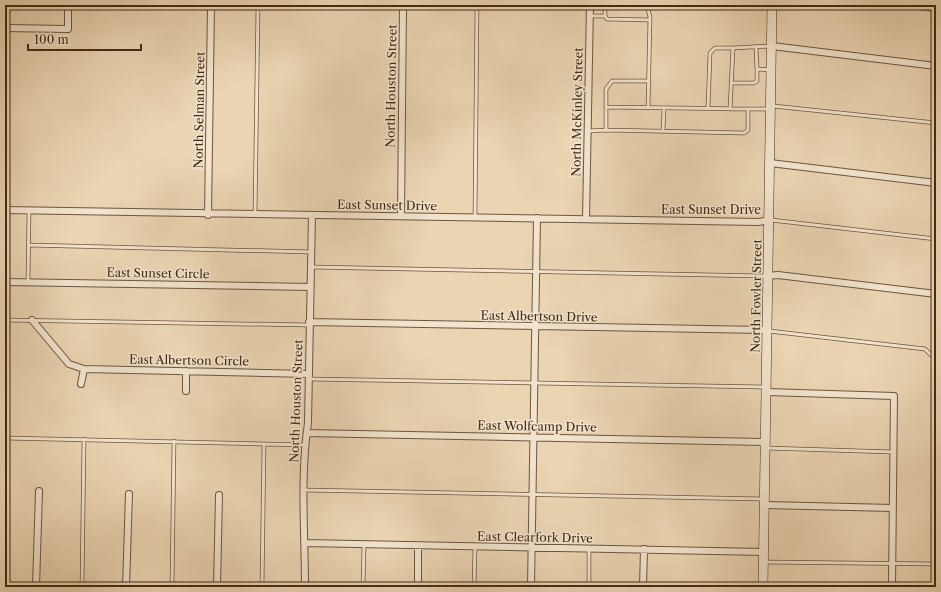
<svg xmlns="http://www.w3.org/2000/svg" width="941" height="592" viewBox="0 0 941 592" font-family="'Libre Caslon Text',serif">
  <rect width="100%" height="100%" fill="#ead4b2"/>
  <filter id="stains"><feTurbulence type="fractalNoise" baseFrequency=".005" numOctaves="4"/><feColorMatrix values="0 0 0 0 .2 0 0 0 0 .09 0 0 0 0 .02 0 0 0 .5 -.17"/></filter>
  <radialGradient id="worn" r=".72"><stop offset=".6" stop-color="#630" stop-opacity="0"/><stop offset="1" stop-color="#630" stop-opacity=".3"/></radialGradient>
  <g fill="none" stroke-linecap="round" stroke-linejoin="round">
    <defs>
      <path id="lane" d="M605,5V16L607,19L650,20
        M647,5L650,17L648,108
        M895,5L936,10
        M590,16H605
        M756,47L757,69
        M733,48L771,46
        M731,83H754L757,81V69L771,70
        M773,106L936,123
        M606,107V89L612,81H649
        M708,108L710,53L715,48H733L730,109
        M748,109V130L744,133L606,130V107L748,109H769
        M588,131L606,130
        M663,131L664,108
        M255,215L258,5
        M475,217L477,5
        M771,220L936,239
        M29,245L311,252
        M311,267L767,276
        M28,282L29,211
        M5,320L309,325
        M769,331L925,349L936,360
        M309,379L765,387
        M5,438L305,445
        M766,448L893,452
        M304,490L763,499
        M764,562L936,564
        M82,587L84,439
        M172,587L174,441
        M262,587L264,444
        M363,587L364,545
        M474,587L475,547
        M589,587V549"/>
      <path id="street" d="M5,28L68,29V5
        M772,46L936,66
        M770,163L936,183
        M5,210L759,222L769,220
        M208,215L211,5
        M401,216L403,5
        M586,219L590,5
        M767,276L778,275L936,294
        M5,282L310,287
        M32,320L69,364L84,369
        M309,322L767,330
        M81,384L84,369L309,374
        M186,391V371
        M767,392L894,396L892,587
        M307,433L766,442
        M765,505L893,508
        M305,543L764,552
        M36,587L39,491
        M126,587L129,494
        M217,587L219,495
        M305,587C305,533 300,477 308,423L312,215
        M418,587V546
        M531,587L537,218
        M643,587L644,549"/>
      <path id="secondary" d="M763,587L772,5"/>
    </defs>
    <!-- lane casing -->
    <use href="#lane" stroke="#6e553e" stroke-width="4.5"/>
    <!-- street casing -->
    <use href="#street" stroke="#6e553e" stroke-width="8"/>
    <!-- secondary casing -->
    <use href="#secondary" stroke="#452b17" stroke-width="10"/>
    <!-- lane -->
    <use href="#lane" stroke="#f1e3cd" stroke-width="3"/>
    <!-- street -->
    <use href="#street" stroke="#f1e3cd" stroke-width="6"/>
    <!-- secondary -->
    <use href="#secondary" stroke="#f1e3cd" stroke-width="9"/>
  </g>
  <g text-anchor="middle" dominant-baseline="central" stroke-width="3" stroke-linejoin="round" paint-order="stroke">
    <!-- street labels -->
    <g font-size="12" fill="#452b17" stroke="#f1e3cd">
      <text transform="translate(391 86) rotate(-89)">North Houston Street</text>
      <text transform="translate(199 110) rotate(-89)">North Selman Street</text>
      <text transform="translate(577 112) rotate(-89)">North McKinley Street</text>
      <text transform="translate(387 205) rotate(1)">East Sunset Drive</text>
      <text x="711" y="209">East Sunset Drive</text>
      <text transform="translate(158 273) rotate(1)">East Sunset Circle</text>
      <text transform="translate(756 296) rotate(-89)">North Fowler Street</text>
      <text transform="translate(539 316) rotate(1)">East Albertson Drive</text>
      <text transform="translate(189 360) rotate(1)">East Albertson Circle</text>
      <text transform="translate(296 401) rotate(-88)">North Houston Street</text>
      <text transform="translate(537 426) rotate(1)">East Wolfcamp Drive</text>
      <text transform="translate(535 537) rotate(1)">East Clearfork Drive</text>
    </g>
  </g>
  <!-- margin -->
  <rect width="941" height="592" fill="none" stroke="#ead4b2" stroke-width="20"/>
  <rect x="6" y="6" width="929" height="580" fill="none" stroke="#452b17" stroke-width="2"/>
  <rect x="10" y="10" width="921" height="572" fill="none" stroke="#452b17"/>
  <!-- scale -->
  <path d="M28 44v6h113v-6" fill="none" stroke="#452b17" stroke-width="2"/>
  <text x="34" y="44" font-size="12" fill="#452b17" stroke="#f1e3cd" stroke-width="3" paint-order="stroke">100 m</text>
  <rect width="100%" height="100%" filter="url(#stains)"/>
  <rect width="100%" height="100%" fill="url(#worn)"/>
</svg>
